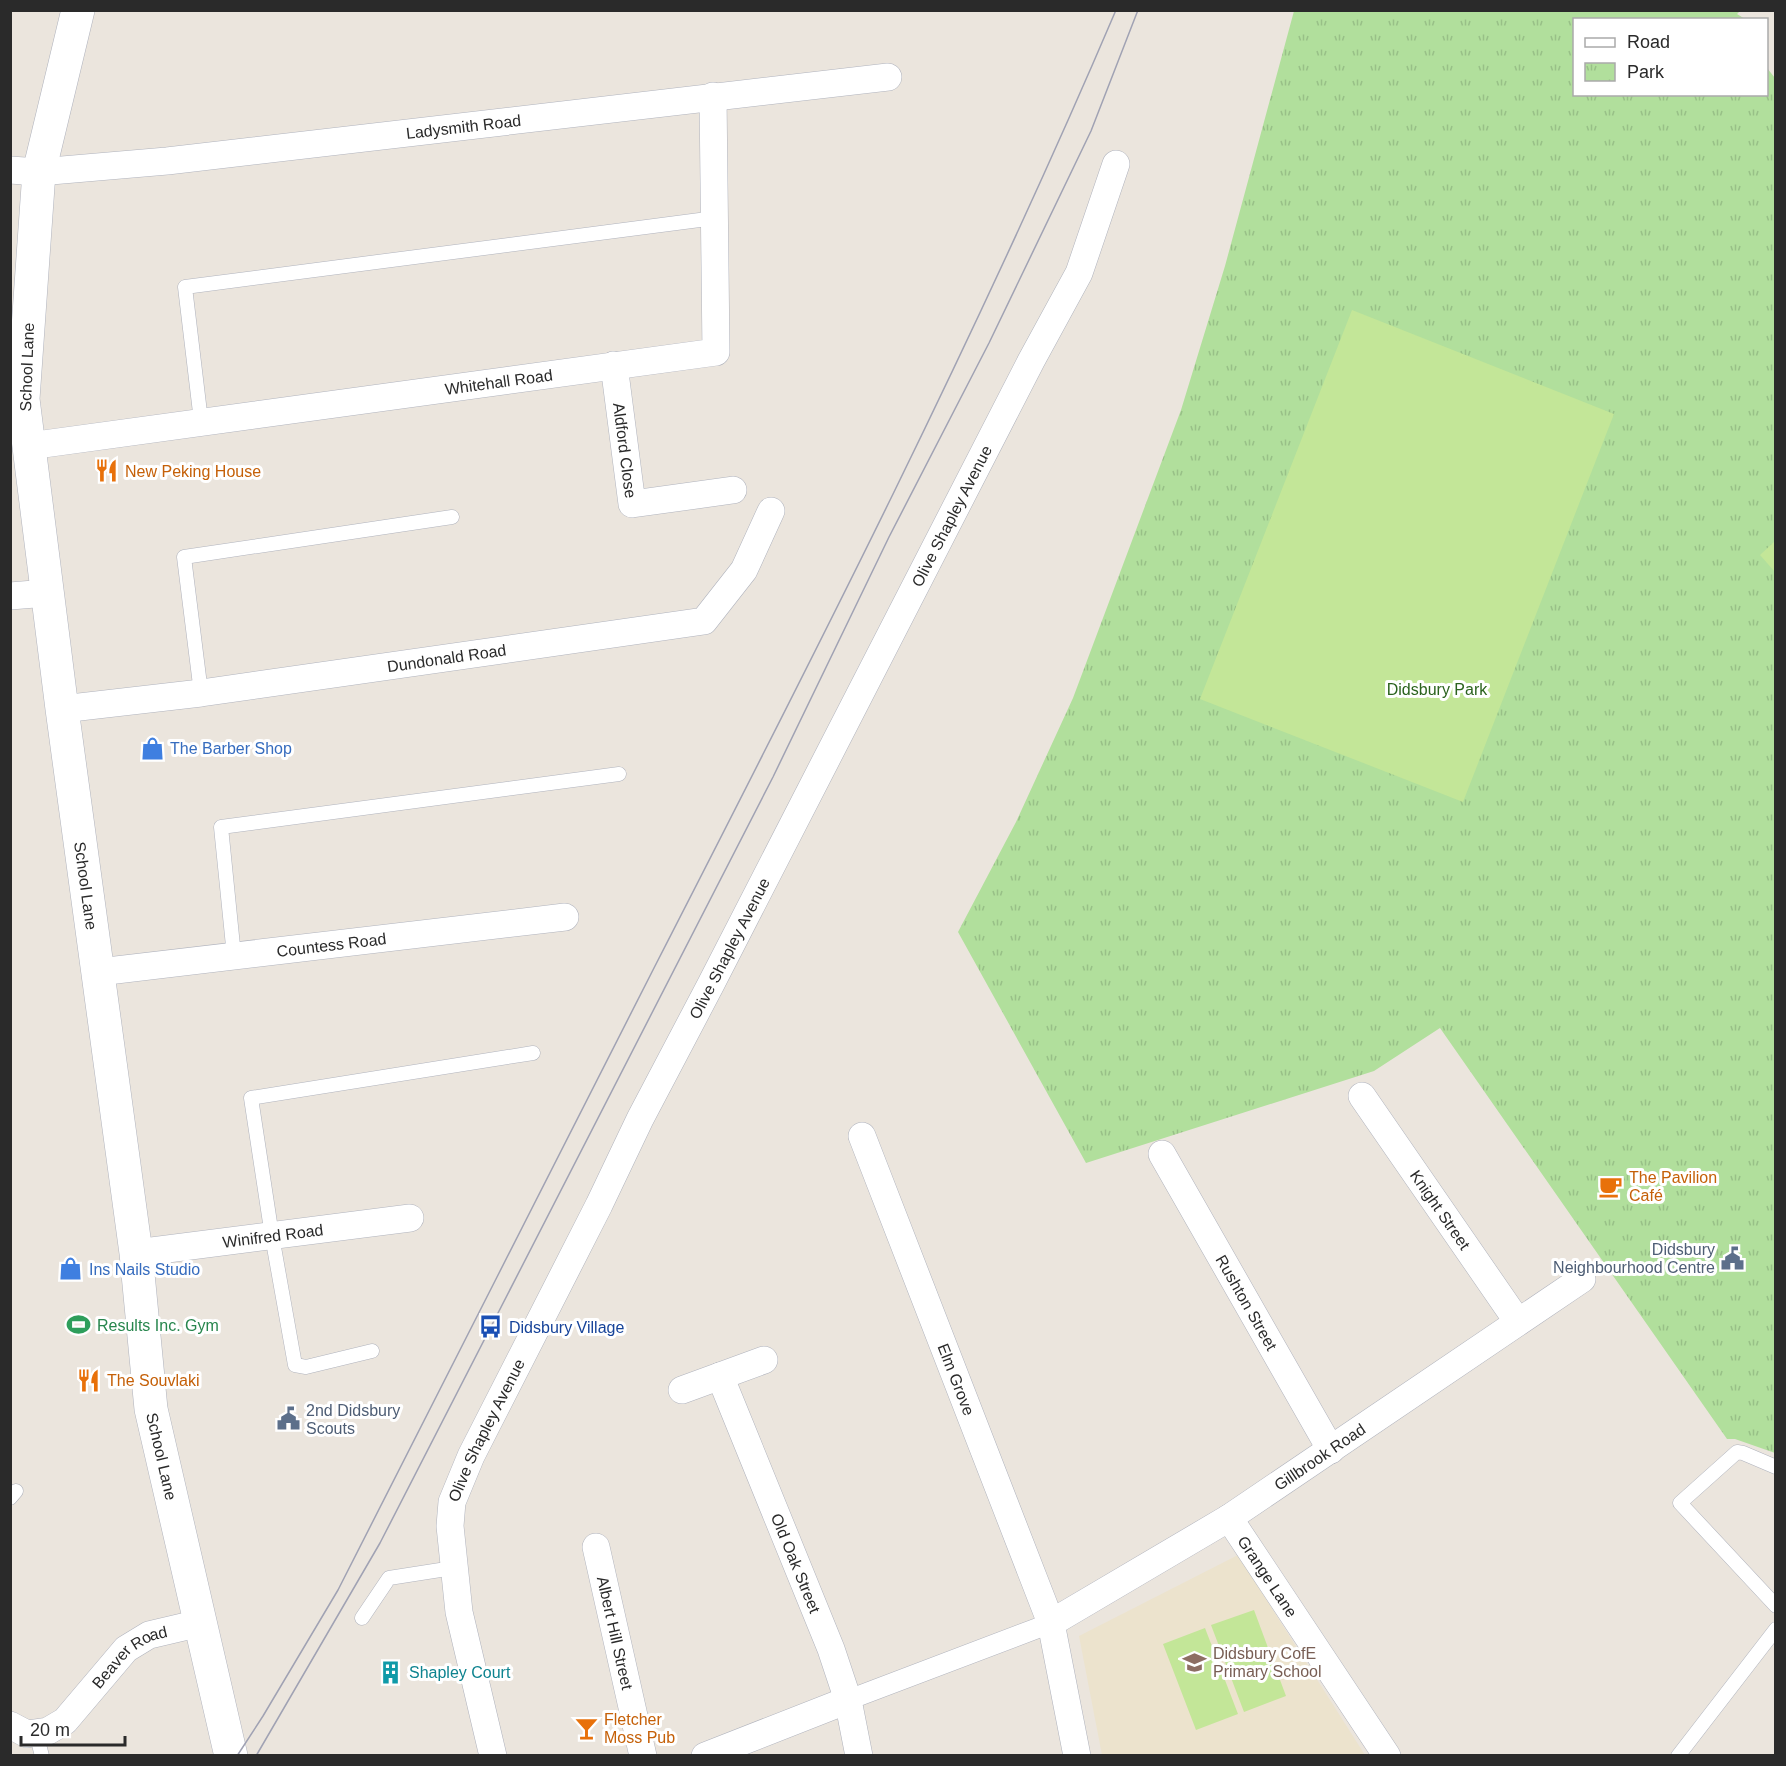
<svg xmlns="http://www.w3.org/2000/svg" width="1786" height="1766" viewBox="0 0 1786 1766" font-family="Arial,sans-serif">
  <defs>
    <pattern id="park-tufts" width="24" height="20" patternUnits="userSpaceOnUse" patternTransform="scale(1.5)"><rect width="24" height="20" fill="#b1df9c"/><path d="M3 7l-1-3M5 7V3M7 7l1-3M15 17l-1-3M17 17v-4M19 17l1-3" fill="none" stroke="#98c087"/></pattern>
  </defs>
  <rect width="100%" height="100%" fill="#ebe5dd"/>
  <!-- education -->
  <path fill="#ece3cd" d="M1238,1555L1365,1755H1102L1079,1636Z"/>
  <!-- park -->
  <path fill="url(#park-tufts)" d="M1294,11H1740L1737,14L1745,19L1574,20V94H1766L1767,68L1775,78V1453L1735,1439H1727L1440,1028L1374,1071L1086,1163L958,932L1016,822L1073,698L1181,410L1225,266Z"/>
  <!-- pitch -->
  <path fill="#c3e698" d="M1352,310L1614,414L1463,802L1200,699Z
    M1775,541V572L1760,555Z
    M1254,1610L1286,1696L1244,1712L1211,1625Z
    M1205,1628L1238,1714L1196,1730L1163,1644Z"/>
  <g fill="none" stroke-linecap="round" stroke-linejoin="round">
    <defs>
      <path id="service" d="M201,421L185,287L715,218
        M201,693L184,557L452,517
        M234,956L221,827L619,774
        M372,1351L306,1367L295,1365L272,1236L251,1098L533,1053
        M1776,1467L1743,1453L1737,1452L1680,1503L1776,1606
        M10,1498L16,1491
        M362,1618L389,1578L453,1568
        M36,1733L42,1756
        M1678,1756L1776,1629"/>
      <path id="pedestrian" d="M848,1700L1051,1623"/>
      <g id="minor">
        <path id="s1" d="M10,170L39,172L167,161L888,77"/>
        <path id="s2" d="M614,365L632,504L733,490"/>
        <path id="s3" d="M29,446L716,352L713,96"/>
        <path d="M10,596L47,593"/>
        <path id="s4" d="M62,709L201,693L704,621L744,570L771,511"/>
        <path id="s5" d="M99,972L565,917"/>
        <path id="s6" d="M1362,1096L1518,1322"/>
        <path id="s7" d="M862,1136L1051,1623L1077,1756"/>
        <path id="s8" d="M1162,1154L1331,1450"/>
        <path id="s9" d="M136,1253L410,1218"/>
        <path id="s10" d="M720,1376L831,1649L848,1700L859,1756"/>
        <path d="M682,1390L764,1360"/>
        <path id="s11" d="M1229,1518L1387,1756"/>
        <path id="s12" d="M596,1547L643,1756"/>
        <path id="s13" d="M1051,1623L1229,1518L1582,1279"/>
        <path id="s14" d="M10,1725L27,1734L48,1731L65,1721L126,1649L149,1635L200,1623"/>
        <path id="s15" d="M493,1756L459,1612L450,1526L452,1502L471,1456L599,1205L640,1119L711,984L1031,361L1079,273L1116,164"/>
        <path d="M705,1756L848,1700"/>
      </g>
      <g id="tertiary">
        <path id="s16" d="M78,10L39,172L23,399L62,709L136,1253L151,1409L231,1756"/>
      </g>
    </defs>
    <!-- service casing -->
    <use href="#service" stroke="#b0b3bd" stroke-width="15"/>
    <!-- pedestrian casing -->
    <use href="#pedestrian" stroke="#b0b3bd" stroke-width="21"/>
    <!-- minor casing -->
    <use href="#minor" stroke="#b0b3bd" stroke-width="28"/>
    <!-- tertiary casing -->
    <use href="#tertiary" stroke="#b0b3bd" stroke-width="34"/>
    <!-- service -->
    <use href="#service" stroke="#fff" stroke-width="14"/>
    <!-- pedestrian -->
    <use href="#pedestrian" stroke="#fff" stroke-width="20"/>
    <!-- minor -->
    <use href="#minor" stroke="#fff" stroke-width="27"/>
    <!-- tertiary -->
    <use href="#tertiary" stroke="#fff" stroke-width="33"/>
    <!-- tram -->
    <path stroke="#a0a2b3" stroke-width="1.5" d="M237,1756L263,1716L338,1590C444,1382 549,1174 655,966C816,652 977,336 1116,10
      M256,1756L380,1543L773,777L889,537L989,343L1091,131L1138,10"/>
  </g>
  <!-- icons -->
  <defs>
    <symbol id="restaurant-bare" viewBox="-9 -9 18 18"><path d="M-5-6h1v4h1v-4h1v4h1v-4h1v5L-1.5 .5V6h-2V.5L-5-1ZM5-6V6H3V1.5H1.5Q1.5-4 5-6Z" fill="#e8710a" stroke="#fff" stroke-width="2.5" paint-order="stroke"/></symbol>
    <symbol id="shop-bare" viewBox="-9 -9 18 18"><path d="M-5-2.5h2.3a2.7 3.5 0 0 1 5.4 0H5L5.5 6h-11ZM-1.5-2.5h3a1.5 2.3 0 0 0-3 0Z" fill="#3f7fe0" stroke="#fff" stroke-width="2.5" paint-order="stroke"/></symbol>
    <symbol id="cafe-bare" viewBox="-9 -9 18 18"><path d="M-5.5-4.5H6V0H3Q3 3.5 0 3.5H-2.5Q-5.5 3.5-5.5 0ZM3-3.2v2h1.7v-2ZM-6 4.5H4V6H-6Z" fill="#e8710a" stroke="#fff" stroke-width="2.5" paint-order="stroke"/></symbol>
    <symbol id="civic-bare" viewBox="-9 -9 18 18"><path d="M-.6-6.5H3V-4.5H.6V-3L4-1V1h2V6H-6V1h2V-1L-.6-3ZM-1.2 2.5V6h2.4V2.5Z" fill="#5c6f8a" stroke="#fff" stroke-width="2.5" paint-order="stroke"/></symbol>
    <symbol id="stadium-bare" viewBox="-9 -9 18 18"><path d="M0-5a6.5 5 0 1 0 0 10a6.5 5 0 1 0 0-10ZM-3.5-1.8h7v3.6h-7Z" fill="#2e9e5b" stroke="#fff" stroke-width="2.5" paint-order="stroke"/></symbol>
    <symbol id="bus-bare" viewBox="-9 -9 18 18"><path d="M-5-6H5V4H4V6H2V4H-2V6H-4V4H-5ZM-3.5-4V0h7V-4ZM-3.5 1.2v1.5H-2V1.2ZM2 1.2v1.5H3.5V1.2Z" fill="#1a4fb4" stroke="#fff" stroke-width="2.5" paint-order="stroke"/></symbol>
    <symbol id="school-bare" viewBox="-9 -9 18 18"><path d="M0-5L7-2L0 1L-7-2ZM-4 1L0 2.5L4 1V4Q0 6-4 4Z" fill="#8d6e63" stroke="#fff" stroke-width="2.5" paint-order="stroke"/></symbol>
    <symbol id="building-bare" viewBox="-9 -9 18 18"><path d="M-4-6H4V6H1V3H-1V6H-4ZM-2.5-4.3h1.7v1.8h-1.7ZM.8-4.3h1.7v1.8H.8ZM-2.5-1h1.7V.8h-1.7ZM.8-1h1.7V.8H.8Z" fill="#0f9aa8" stroke="#fff" stroke-width="2.5" paint-order="stroke"/></symbol>
    <symbol id="bar-bare" viewBox="-9 -9 18 18"><path d="M-6-5H6L.8 .8V4.5H3.5V6h-7V4.5H-.8V.8Z" fill="#e8710a" stroke="#fff" stroke-width="2.5" paint-order="stroke"/></symbol>
  </defs>
  <g fill-rule="evenodd">
    <use href="#restaurant-bare" x="90" y="454" width="33" height="33"/>
    <use href="#shop-bare" x="136" y="732" width="33" height="33"/>
    <use href="#cafe-bare" x="1594" y="1170" width="33" height="33"/>
    <use href="#civic-bare" x="1716" y="1242" width="33" height="33"/>
    <use href="#shop-bare" x="54" y="1252" width="33" height="33"/>
    <use href="#stadium-bare" x="62" y="1308" width="33" height="33"/>
    <use href="#bus-bare" x="474" y="1310" width="33" height="33"/>
    <use href="#restaurant-bare" x="72" y="1364" width="33" height="33"/>
    <use href="#civic-bare" x="272" y="1402" width="33" height="33"/>
    <use href="#school-bare" x="1178" y="1646" width="33" height="33"/>
    <use href="#building-bare" x="374" y="1656" width="33" height="33"/>
    <use href="#bar-bare" x="570" y="1712" width="33" height="33"/>
  </g>
  <g text-anchor="middle" dominant-baseline="central" stroke-width="6" stroke-linejoin="round" paint-order="stroke">
    <!-- street labels -->
    <g font-size="16" fill="#2a2a2a" stroke="#fff">
      <text stroke="none"><textPath href="#s1" startOffset="456">Ladysmith Road</textPath></text>
      <text transform="translate(27 367) rotate(-88)">School Lane</text>
      <text stroke="none"><textPath href="#s3" startOffset="474">Whitehall Road</textPath></text>
      <text stroke="none"><textPath href="#s2" startOffset="86">Aldford Close</textPath></text>
      <text stroke="none"><textPath href="#s15" startOffset="1364">Olive Shapley Avenue</textPath></text>
      <text stroke="none"><textPath href="#s4" startOffset="388">Dundonald Road</textPath></text>
      <text stroke="none"><textPath href="#s16" startOffset="885">School Lane</textPath></text>
      <text stroke="none"><textPath href="#s5" startOffset="234">Countess Road</textPath></text>
      <text stroke="none"><textPath href="#s15" startOffset="878">Olive Shapley Avenue</textPath></text>
      <text stroke="none"><textPath href="#s6" startOffset="138">Knight Street</textPath></text>
      <text stroke="none"><textPath href="#s9" startOffset="138">Winifred Road</textPath></text>
      <text stroke="none"><textPath href="#s8" startOffset="171">Rushton Street</textPath></text>
      <text stroke="none"><textPath href="#s7" startOffset="261">Elm Grove</textPath></text>
      <text stroke="none"><textPath href="#s15" startOffset="338">Olive Shapley Avenue</textPath></text>
      <text stroke="none"><textPath href="#s16" startOffset="1461">School Lane</textPath></text>
      <text stroke="none"><textPath href="#s13" startOffset="316">Gillbrook Road</textPath></text>
      <text stroke="none"><textPath href="#s10" startOffset="202">Old Oak Street</textPath></text>
      <text stroke="none"><textPath href="#s11" startOffset="70">Grange Lane</textPath></text>
      <text stroke="none"><textPath href="#s12" startOffset="88">Albert Hill Street</textPath></text>
      <text stroke="none"><textPath href="#s14" startOffset="153">Beaver Road</textPath></text>
    </g>
    <!-- food labels -->
    <g font-size="16" fill="#c56008" stroke="#fff" text-anchor="start">
      <text x="125" y="471">New Peking House</text>
      <text x="1629" y="1177">The Pavilion<tspan x="1629" dy="18">Café</tspan></text>
      <text x="107" y="1380">The Souvlaki</text>
      <text x="604" y="1719">Fletcher<tspan x="604" dy="18">Moss Pub</tspan></text>
    </g>
    <!-- park labels -->
    <g font-size="16" fill="#2b631e" stroke="#fff">
      <text x="1437" y="689">Didsbury Park</text>
    </g>
    <!-- shop labels -->
    <g font-size="16" fill="#366cbe" stroke="#fff" text-anchor="start">
      <text x="170" y="748">The Barber Shop</text>
      <text x="89" y="1269">Ins Nails Studio</text>
    </g>
    <!-- service labels -->
    <g font-size="16" fill="#4e5e75" stroke="#fff" text-anchor="end">
      <text x="1715" y="1249">Didsbury<tspan x="1715" dy="18">Neighbourhood Centre</tspan></text>
      <text x="306" y="1410" text-anchor="start">2nd Didsbury<tspan x="306" dy="18">Scouts</tspan></text>
    </g>
    <!-- leisure labels -->
    <g font-size="16" fill="#27864d" stroke="#fff" text-anchor="start">
      <text x="97" y="1325">Results Inc. Gym</text>
    </g>
    <!-- transit labels -->
    <g font-size="16" fill="#164399" stroke="#fff" text-anchor="start">
      <text x="509" y="1327">Didsbury Village</text>
    </g>
    <!-- education labels -->
    <g font-size="16" fill="#785e54" stroke="#fff" text-anchor="start">
      <text x="1213" y="1653">Didsbury CofE<tspan x="1213" dy="18">Primary School</tspan></text>
    </g>
    <!-- culture labels -->
    <g font-size="16" fill="#0d838f" stroke="#fff" text-anchor="start">
      <text x="409" y="1672">Shapley Court</text>
    </g>
  </g>
  <!-- border -->
  <rect width="1786" height="1766" fill="none" stroke="#2a2a2a" stroke-width="24"/>
  <!-- legend -->
  <rect x="1573" y="18" width="195" height="78" fill="#ffffff" stroke="#aaaaaa" stroke-width="1.5"/>
  <rect x="1585" y="38" width="30" height="9" fill="#ffffff" stroke="#aaaaaa" stroke-width="1.5"/>
  <text x="1627" y="48" font-size="18" fill="#2a2a2a">Road</text>
  <rect x="1585" y="63" width="30" height="18" fill="url(#park-tufts)" stroke="#aaaaaa" stroke-width="1.5"/>
  <text x="1627" y="78" font-size="18" fill="#2a2a2a">Park</text>
  <!-- scale -->
  <path d="M21 1736v9h104v-9" fill="none" stroke="#2a2a2a" stroke-width="3"/>
  <text x="30" y="1736" font-size="18" fill="#2a2a2a" stroke="#ffffff" stroke-width="4.5" paint-order="stroke">20 m</text>
</svg>
